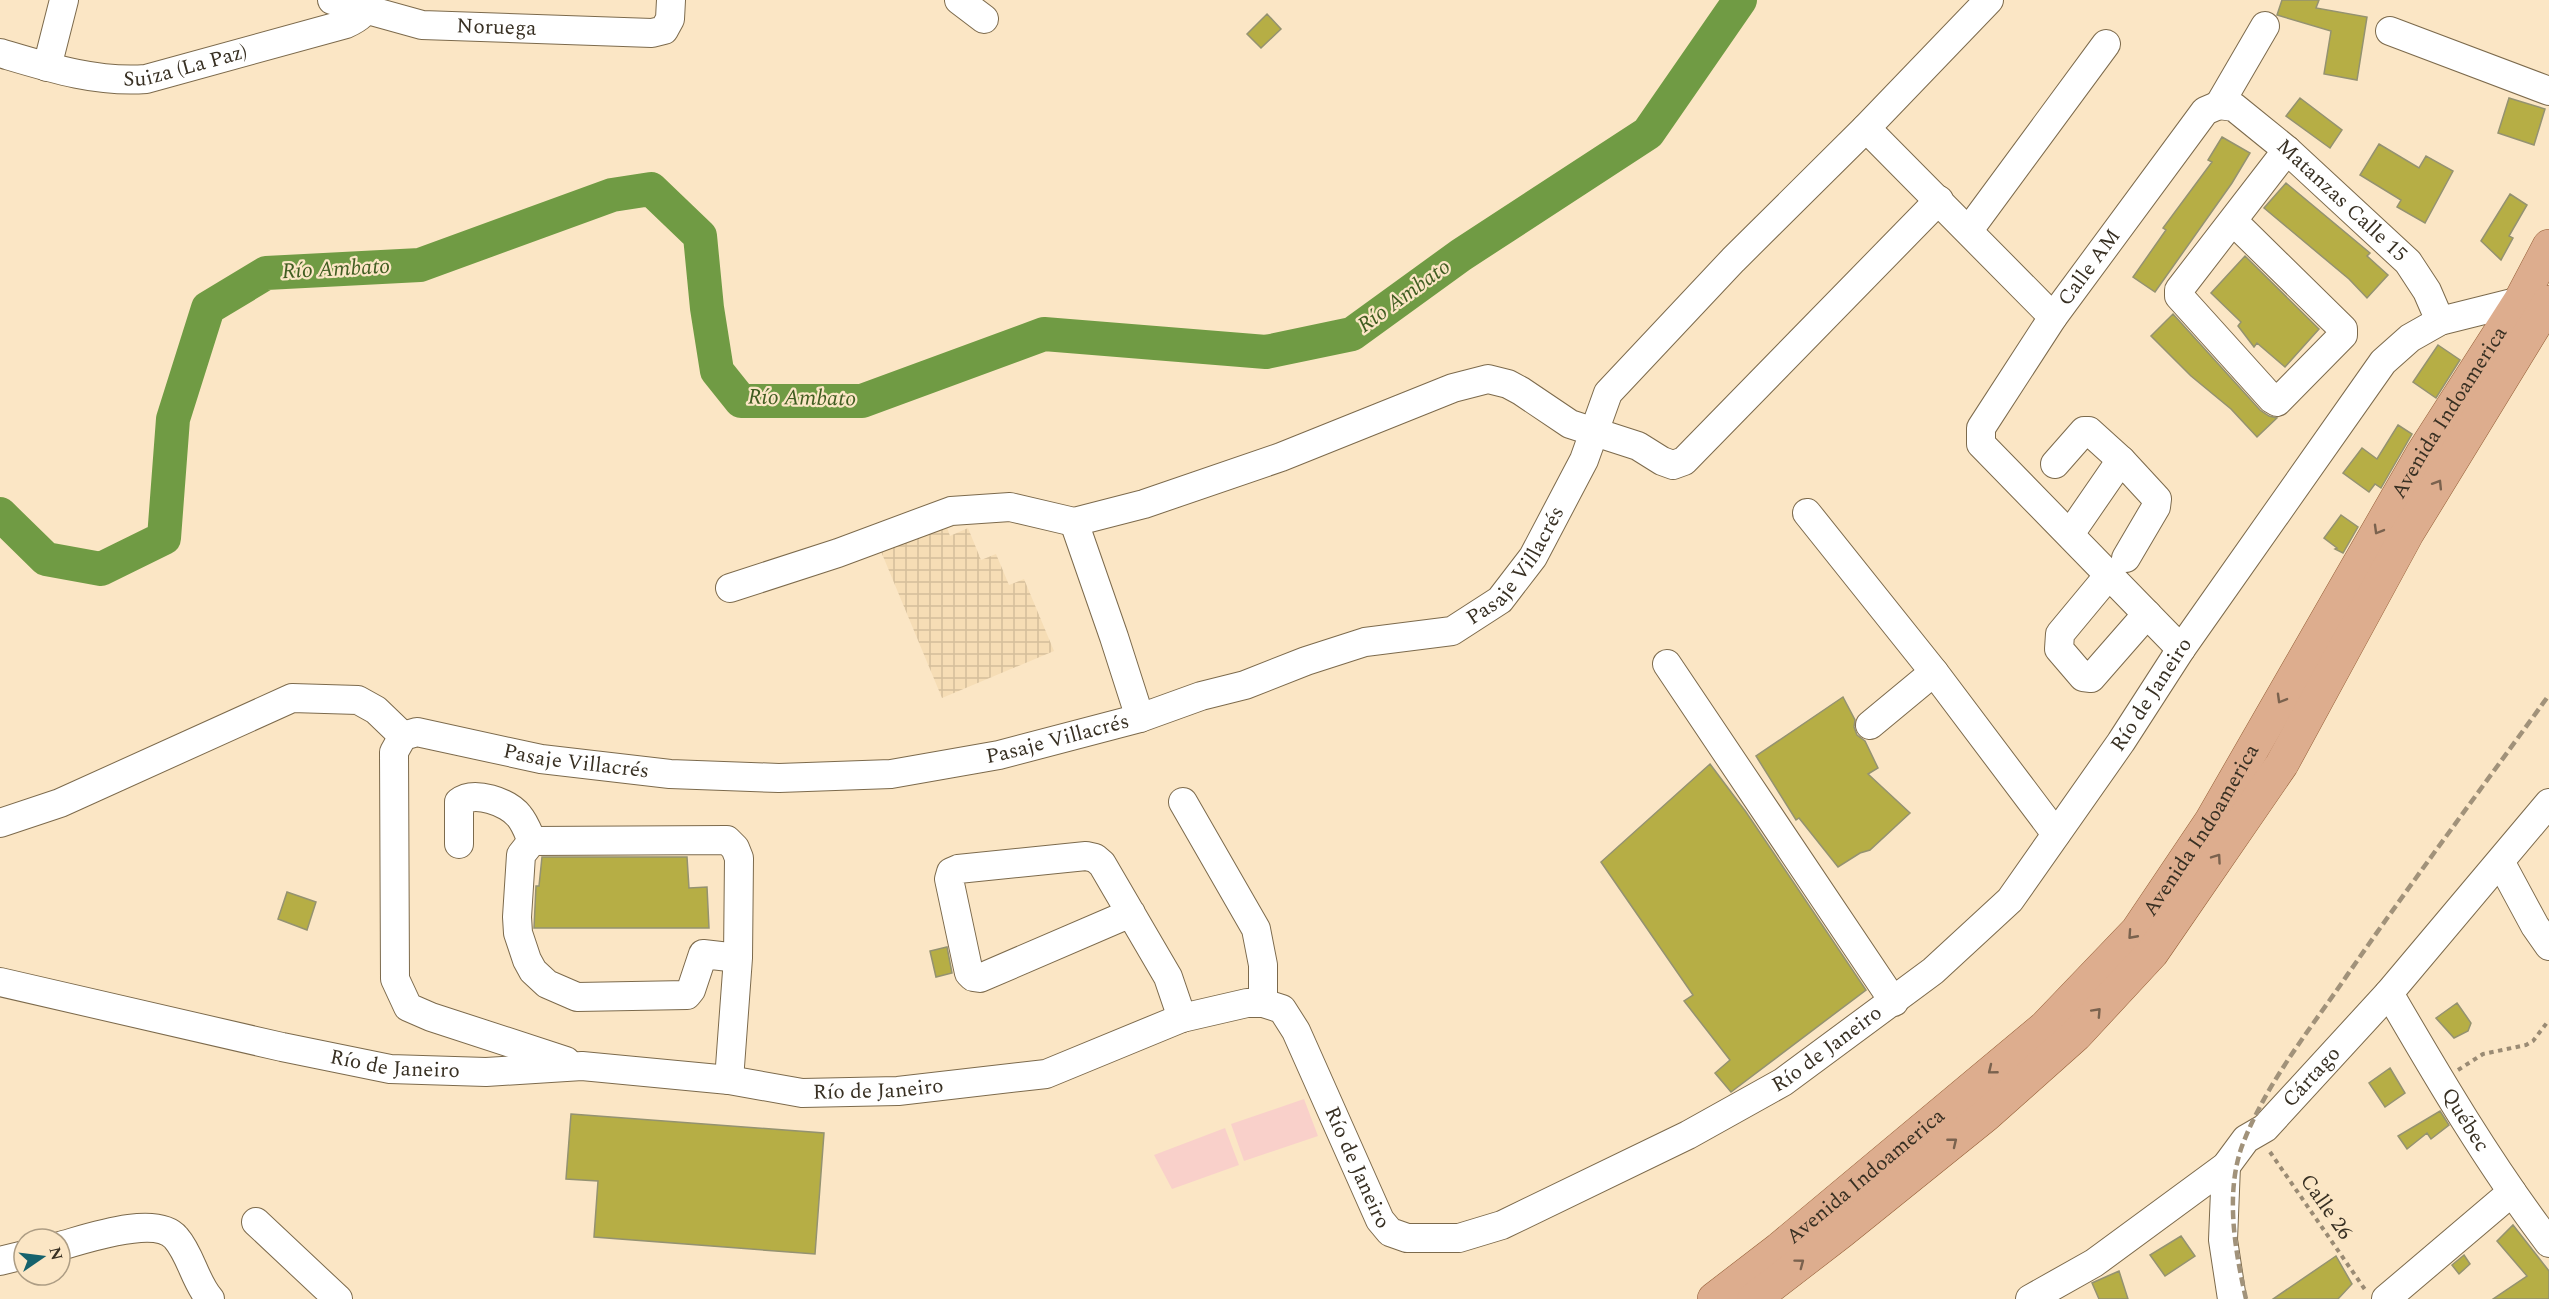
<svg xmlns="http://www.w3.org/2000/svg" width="2549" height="1299" viewBox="0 0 2549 1299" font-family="Spectral,serif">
  <defs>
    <pattern id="industrial-grid" width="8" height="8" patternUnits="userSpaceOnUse" patternTransform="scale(1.5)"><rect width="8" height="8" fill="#f6ddb5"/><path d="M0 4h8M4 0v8" fill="none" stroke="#d4be9b"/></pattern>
  </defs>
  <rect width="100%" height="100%" fill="#fbe6c5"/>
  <!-- industrial -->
  <path fill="url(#industrial-grid)" d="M945,522L950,536L968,528L981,560L996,554L1009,585L1024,579L1054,651L942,698L880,549Z"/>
  <!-- park -->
  <path fill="#f9d0ca" d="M1304,1099L1318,1136L1244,1161L1231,1124Z
    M1225,1128L1239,1165L1172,1189L1154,1155Z"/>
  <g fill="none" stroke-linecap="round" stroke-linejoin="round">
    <!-- river -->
    <path stroke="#709b44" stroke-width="34" d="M0,514L46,559L101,569L164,538L173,419L208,308L266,273L420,265L612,195L651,189L700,236L707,308L717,371L741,401H862L1044,334L1266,352L1352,334L1461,255L1648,133L1740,0"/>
  </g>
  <!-- building -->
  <path fill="#b6ae45" stroke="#949270" stroke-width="1.5" d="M2282,0H2319L2316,8L2367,17L2357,80L2324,74L2331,31L2277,15Z
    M1267,14L1281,29L1261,48L1247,34Z
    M2300,98L2342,130L2330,148L2286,116Z
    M2509,98L2545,109L2534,145L2498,133Z
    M2222,137L2250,153L2232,183L2155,292L2133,277L2166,230L2163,228L2212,162L2208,160Z
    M2379,144L2419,168L2426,156L2453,171L2425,223L2397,207L2401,200L2360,175Z
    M2286,183L2370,253L2367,256L2388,275L2367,298L2349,279L2264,208Z
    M2510,194L2527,205L2509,236L2513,238L2501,260L2481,241Z
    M2245,256L2319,329L2285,367L2257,343L2254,347L2238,326L2241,322L2211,293Z
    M2173,314L2260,410L2269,416L2277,418L2257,437L2231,409L2191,376L2151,336Z
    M2438,345L2460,360L2436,398L2413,382Z
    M2398,425L2412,434L2381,488L2375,484L2369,492L2343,473L2362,448L2377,459Z
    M2341,515L2358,527L2343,553L2335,549L2337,548L2324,538Z
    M1843,697L1855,720L1854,727L1857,735L1865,741L1878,768L1868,774L1910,813L1870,850L1860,853L1838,867L1799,818L1796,820L1756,756Z
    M1710,764L1746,812L1866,990L1731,1092L1715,1073L1730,1060L1684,1001L1693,995L1601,862Z
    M542,857H687L689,888L707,887L709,928H534L536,886H539Z
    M287,892L316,902L307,930L278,919Z
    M947,947L952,973L936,977L930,951Z
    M2457,1003L2471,1023L2468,1031L2454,1038L2436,1018Z
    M2390,1068L2405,1093L2385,1107L2369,1083Z
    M2440,1111L2449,1125L2431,1139L2427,1133L2407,1149L2398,1136Z
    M571,1114L824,1133L815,1254L594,1237L598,1181L566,1179Z
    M2513,1225L2549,1271V1299H2493L2527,1276L2497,1241Z
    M2181,1236L2195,1256L2165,1276L2150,1255Z
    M2464,1255L2470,1264L2459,1274L2452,1265Z
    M2336,1256L2352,1284L2338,1299H2273Z
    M2119,1271L2128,1299H2099L2092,1283Z"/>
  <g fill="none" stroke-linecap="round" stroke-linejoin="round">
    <defs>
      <g id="minor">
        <path id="s1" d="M332,0L422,25L652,33L664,30L670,19L671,0"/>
        <path d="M959,0L984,19"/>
        <path d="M2390,31L2549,91"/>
        <path id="s2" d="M0,53C47,67 96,83 146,79L346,24C359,18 365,14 368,0"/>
        <path d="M47,67L64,0"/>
        <path id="s3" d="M2219,105L2234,107L2287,150L2408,262L2427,291L2440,321"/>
        <path d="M2219,105L2265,26"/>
        <path d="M1866,128L2053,317"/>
        <path d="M2233,221L2343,329V335L2277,402L2272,399L2179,296V290L2287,150"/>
        <path d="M1969,230L2106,44"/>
        <path d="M2055,464L2084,431H2089L2121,460"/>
        <path d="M1807,513L1934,672L2056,834"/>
        <path d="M1074,522L1114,637L1140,718"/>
        <path d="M2070,534L2121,460L2157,499L2156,507L2126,558"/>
        <path d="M2109,575L2060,634L2059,649L2083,677L2091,678L2147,614"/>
        <path d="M730,588L838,553L951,511L1010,507L1074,522L1144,504L1281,457L1453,388L1488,379L1508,384L1521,391L1570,424L1638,446L1662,461L1673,465L1684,461L1939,200"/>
        <path id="s4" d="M2181,649L1981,444V428L2053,317L2205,111L2219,105"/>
        <path d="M1667,664L1894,1002"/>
        <path d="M1870,725L1934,672"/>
        <path d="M1183,802L1256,929L1263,965V1003"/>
        <path d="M0,823L60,803L292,698L358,700L376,710L403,736"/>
        <path d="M459,844V802C474,790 508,802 519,816C525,823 528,832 532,841"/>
        <path d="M2501,863L2535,926L2549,946"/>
        <path d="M1131,913L980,978L973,977L969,973L949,879L951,872L958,869L1086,856L1095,858L1102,864L1168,977L1182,1018"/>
        <path id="s5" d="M0,982L282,1047L390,1069L486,1072L582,1066L729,1080L802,1093L898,1091L1046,1074L1182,1018L1247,1003H1263L1282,1009L1296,1031L1380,1220L1390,1232L1407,1238H1459L1502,1225L1688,1135L1783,1082L1933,971L2010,900L2121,742L2181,649L2383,362L2410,338L2440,321L2520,301L2532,307"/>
        <path id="s6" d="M2389,993C2439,1079 2489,1164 2549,1243"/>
        <path id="s7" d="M566,1061L431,1017L408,1007L395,979L394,752L403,736L417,732L541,759L670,774L779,778L891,774L999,755L1140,718L1201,696L1245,685L1306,661L1365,642L1452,631L1500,600L1533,557L1584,460L1608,393L1733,260L1866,128L1989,0"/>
        <path d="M729,1080L738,958L739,858L735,848L727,840L532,841L521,855L517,917L518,933L527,960L533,971L547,984L577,997L687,995L691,990L703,954L738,958"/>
        <path d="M2226,1166L2223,1240L2232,1299"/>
        <path d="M256,1222L338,1299"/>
        <path d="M60,1246C86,1239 156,1214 176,1238C191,1255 195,1282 210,1299"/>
        <path d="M0,1261L24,1255"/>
        <path id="s8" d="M2030,1299L2094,1263L2226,1166L2246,1139L2265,1128L2389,993L2549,803"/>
        <path d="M2386,1299L2512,1192"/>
      </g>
      <g id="major">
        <path id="s9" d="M1714,1299L1779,1249L2045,1027L2137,931L2211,821L2422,454L2520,301L2549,246"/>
        <path d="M1754,1299L1841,1232L1985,1116L2076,1035L2152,953L2282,764L2407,534L2549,302"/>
      </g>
    </defs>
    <!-- minor casing -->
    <use href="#minor" stroke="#7c6a4c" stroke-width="30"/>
    <!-- major casing -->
    <use href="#major" stroke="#945e37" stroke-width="34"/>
    <!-- path -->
    <path stroke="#9a8b74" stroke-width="4" stroke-dasharray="4.5 4.5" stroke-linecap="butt" d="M2458,1070L2483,1054L2526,1045L2533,1041L2549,1020
      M2270,1152L2366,1291"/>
    <!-- minor -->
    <use href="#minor" stroke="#fff" stroke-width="28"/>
    <!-- major -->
    <use href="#major" stroke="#ddad8e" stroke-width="33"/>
    <!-- rail -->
    <path stroke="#a1927a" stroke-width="4.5" stroke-dasharray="9 4.5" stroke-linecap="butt" d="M2246,1299C2235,1251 2225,1194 2242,1146C2264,1088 2304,1037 2339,987C2407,888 2479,792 2549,695"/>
  </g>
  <!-- one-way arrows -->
  <defs><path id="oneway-chevron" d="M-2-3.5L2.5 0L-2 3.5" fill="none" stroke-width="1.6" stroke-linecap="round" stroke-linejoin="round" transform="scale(1.5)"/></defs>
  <g stroke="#7a624e">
    <use href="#oneway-chevron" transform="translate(2438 484) rotate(-58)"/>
    <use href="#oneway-chevron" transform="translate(2378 530) rotate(120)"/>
    <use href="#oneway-chevron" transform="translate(2281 699) rotate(120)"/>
    <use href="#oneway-chevron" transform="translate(2217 858) rotate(-55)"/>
    <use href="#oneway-chevron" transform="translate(2132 935) rotate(132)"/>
    <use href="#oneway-chevron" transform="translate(2097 1012) rotate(-47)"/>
    <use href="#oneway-chevron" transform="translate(1992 1070) rotate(141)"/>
    <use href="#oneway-chevron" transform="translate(1953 1142) rotate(-39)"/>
    <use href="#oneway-chevron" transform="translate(1800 1263) rotate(-37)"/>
  </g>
  <g text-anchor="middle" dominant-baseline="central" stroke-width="4.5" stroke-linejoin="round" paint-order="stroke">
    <!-- street labels -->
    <g font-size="21" fill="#383023" stroke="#fbe6c5">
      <text stroke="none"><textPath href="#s1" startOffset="168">Noruega</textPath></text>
      <text stroke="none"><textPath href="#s2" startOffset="190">Suiza (La Paz)</textPath></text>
      <text stroke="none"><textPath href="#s3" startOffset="158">Matanzas Calle 15</textPath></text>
      <text stroke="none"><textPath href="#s4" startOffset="496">Calle AM</textPath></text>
      <text stroke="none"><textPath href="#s9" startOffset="1167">Avenida Indoamerica</textPath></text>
      <text stroke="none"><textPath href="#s7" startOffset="1610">Pasaje Villacrés</textPath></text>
      <text stroke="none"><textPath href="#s5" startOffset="2528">Río de Janeiro</textPath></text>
      <text stroke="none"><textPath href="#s7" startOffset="1106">Pasaje Villacrés</textPath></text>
      <text stroke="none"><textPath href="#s7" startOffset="620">Pasaje Villacrés</textPath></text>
      <text stroke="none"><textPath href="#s9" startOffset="681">Avenida Indoamerica</textPath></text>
      <text stroke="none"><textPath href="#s5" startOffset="2042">Río de Janeiro</textPath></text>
      <text stroke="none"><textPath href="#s5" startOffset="404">Río de Janeiro</textPath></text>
      <text stroke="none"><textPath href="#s8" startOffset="362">Cártago</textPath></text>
      <text stroke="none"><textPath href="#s5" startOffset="890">Río de Janeiro</textPath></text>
      <text stroke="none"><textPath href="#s6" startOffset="148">Québec</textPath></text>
      <text stroke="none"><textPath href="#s5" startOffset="1484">Río de Janeiro</textPath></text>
      <text stroke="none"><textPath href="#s9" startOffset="195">Avenida Indoamerica</textPath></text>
      <text transform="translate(2326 1207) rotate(55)">Calle 26</text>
    </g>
    <!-- water labels -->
    <g font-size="22" font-style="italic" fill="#405d21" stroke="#fbe6c5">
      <text transform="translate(336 269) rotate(-3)">Río Ambato</text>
      <text transform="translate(1404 296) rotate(-36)">Río Ambato</text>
      <text transform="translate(802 398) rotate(1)">Río Ambato</text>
    </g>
  </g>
  <!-- north arrow -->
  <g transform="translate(42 1257) rotate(76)"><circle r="28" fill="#fbe6c5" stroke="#ad9d84" stroke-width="1.5"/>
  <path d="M0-4.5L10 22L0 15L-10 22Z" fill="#16626d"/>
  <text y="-9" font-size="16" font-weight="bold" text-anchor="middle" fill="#383023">N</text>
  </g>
</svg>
